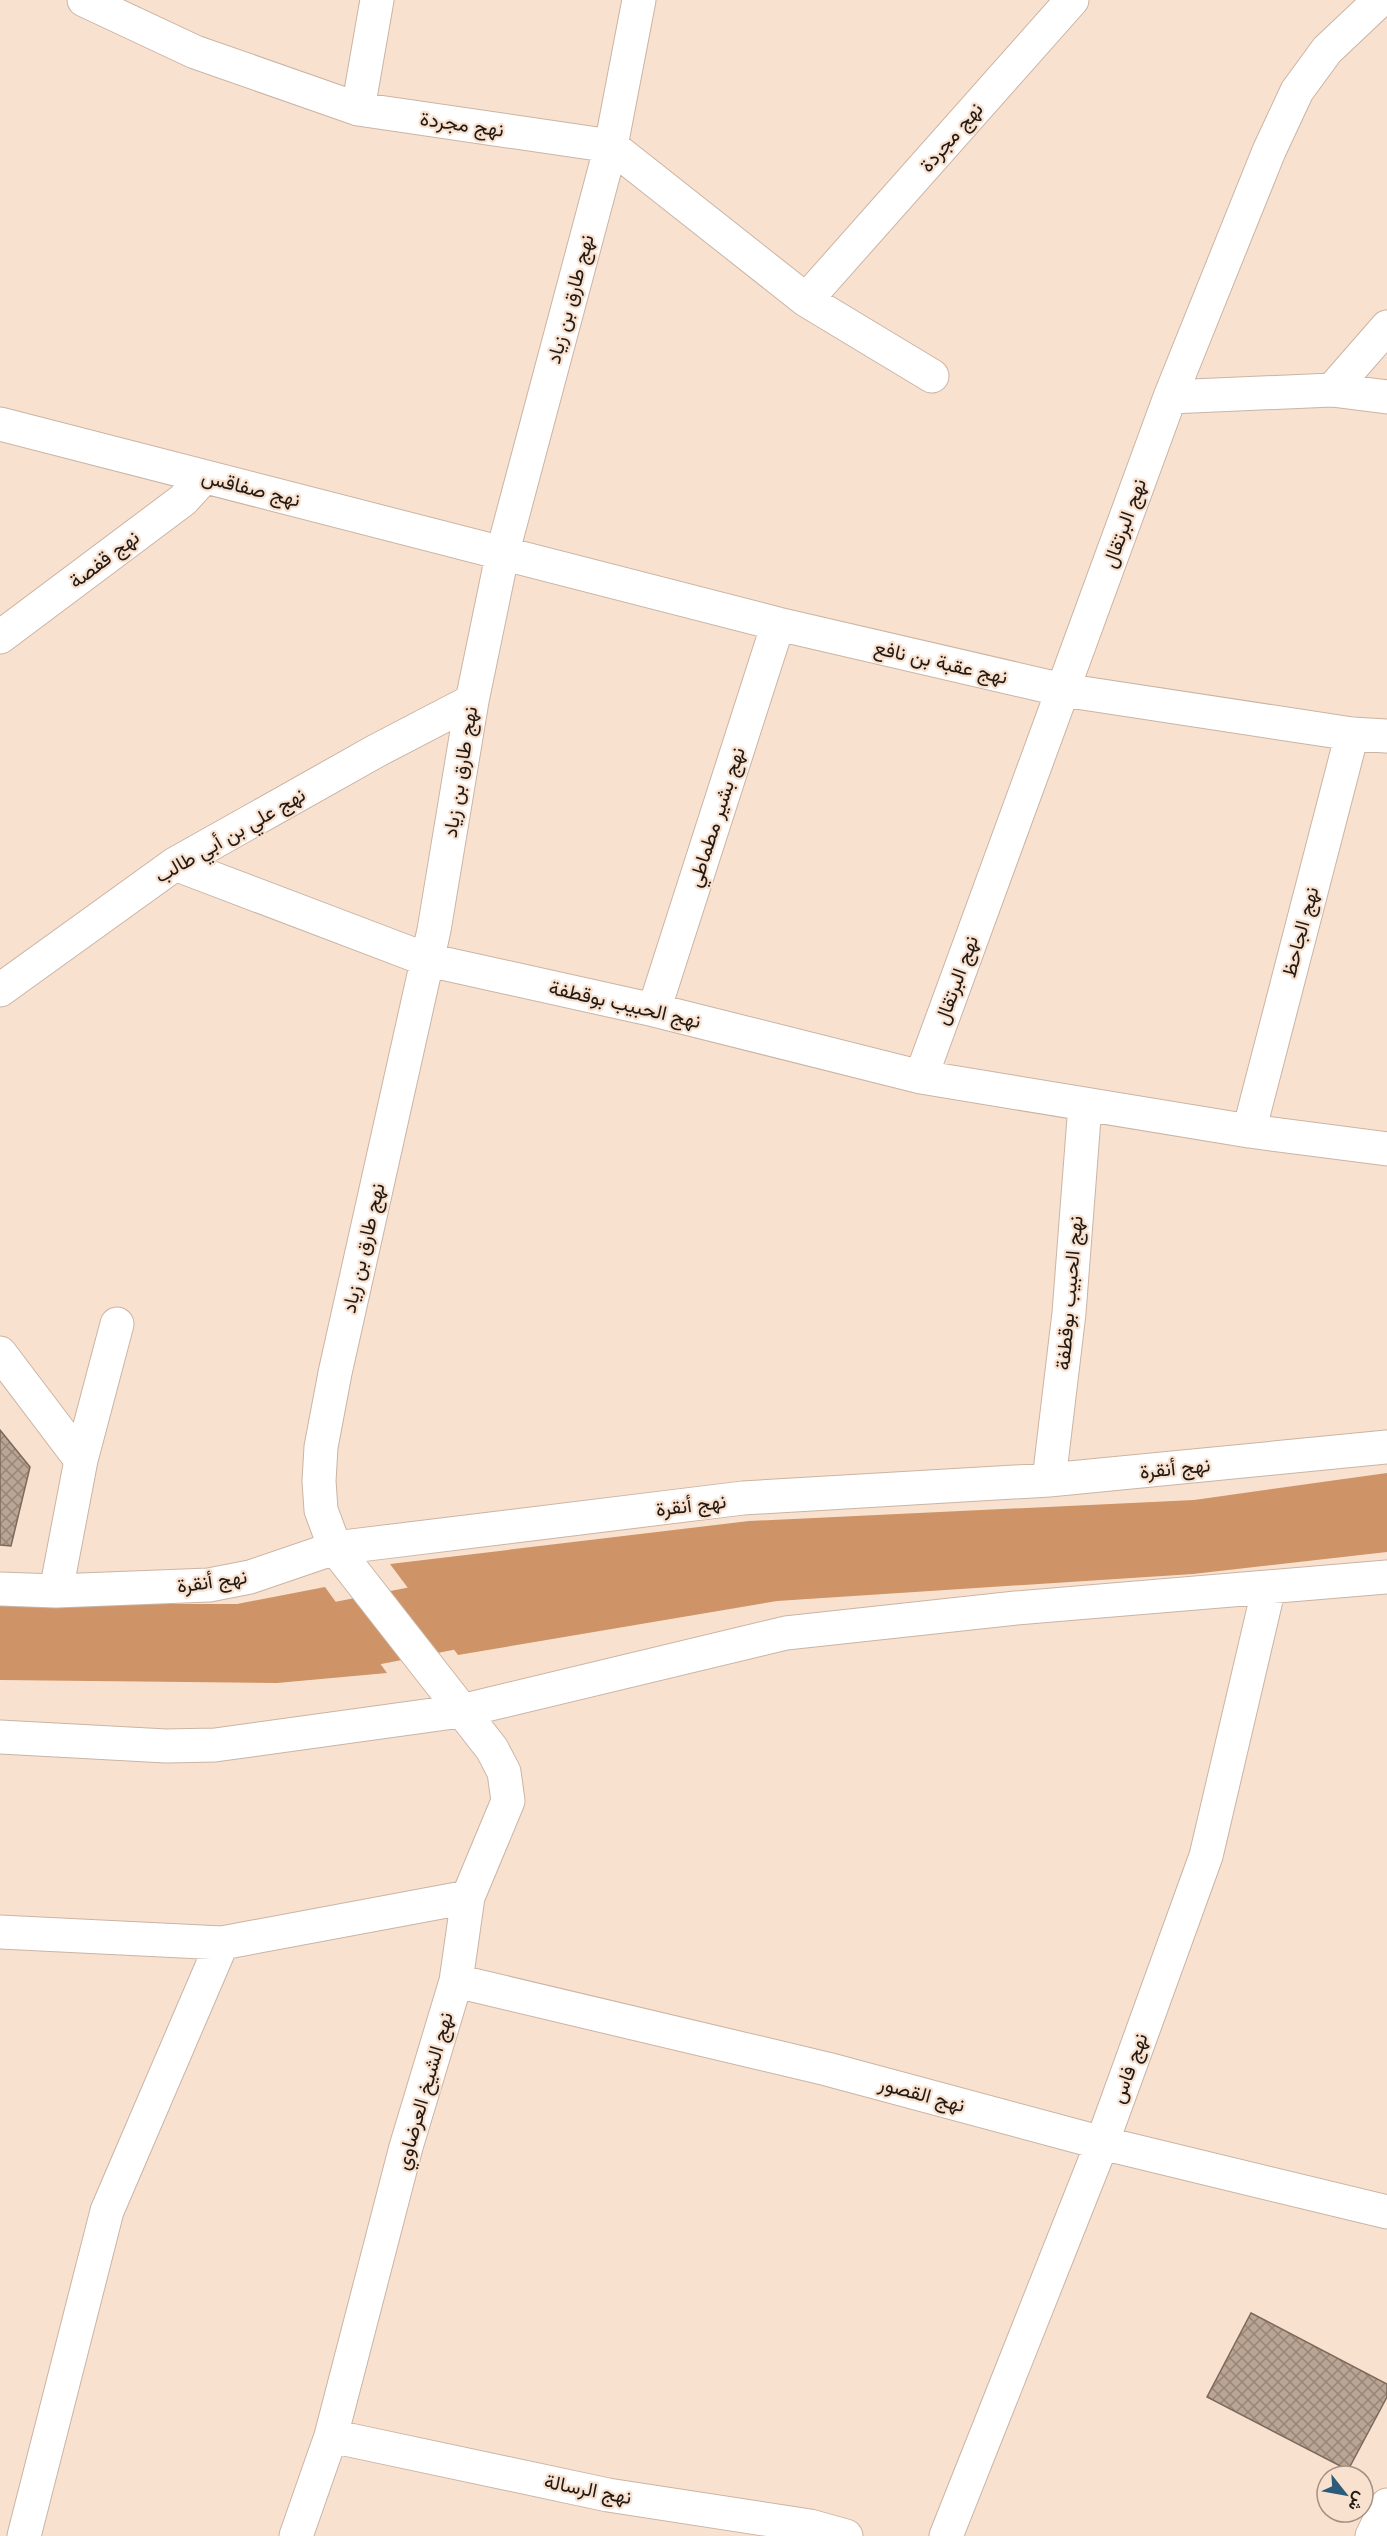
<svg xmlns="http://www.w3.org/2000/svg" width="1387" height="2536" viewBox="0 0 1387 2536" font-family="Arial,Vazirmatn,sans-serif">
  <defs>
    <pattern id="building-cross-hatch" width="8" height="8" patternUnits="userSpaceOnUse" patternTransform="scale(1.5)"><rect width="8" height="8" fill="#baa494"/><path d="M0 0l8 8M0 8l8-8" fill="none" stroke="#978578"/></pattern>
  </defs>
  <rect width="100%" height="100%" fill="#f9e1d0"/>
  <!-- water -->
  <path fill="#ce9366" d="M1387,1473V1552L1193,1574L777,1601L458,1655L390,1564L749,1521L1194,1500Z
    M325,1587L387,1673L277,1683L0,1680V1604H237Z"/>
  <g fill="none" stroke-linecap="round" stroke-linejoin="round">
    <!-- river -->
    <path stroke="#ce9366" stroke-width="70" d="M261,1644L307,1643L526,1600"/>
  </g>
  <!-- building -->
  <path fill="url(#building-cross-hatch)" stroke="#7d695a" stroke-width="1.5" d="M0,1430L30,1467L11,1546L0,1545Z
    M1251,2313L1387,2384V2397L1348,2470L1207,2397Z"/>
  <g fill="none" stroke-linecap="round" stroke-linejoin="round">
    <defs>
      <path id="minor" d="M84,0L195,52L358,109L611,146L806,300L1072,0
        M358,109L377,0
        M806,300L932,376
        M1332,390L1387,327
        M1170,397L1332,390L1387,397
        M0,424L778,624L1063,690L1352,734L1387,736
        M0,637L183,500L204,477
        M175,864L428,960L654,1010L921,1077L1249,1131L1387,1149
        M0,990L175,864L376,751L472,701
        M654,1010L778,624
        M921,1077L1170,397L1269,151L1297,91L1327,50L1380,0
        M1249,1131L1352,734
        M0,1353L81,1460
        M1049,1480L1069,1313L1085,1105
        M0,1589L56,1591L209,1585L250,1577L335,1548L743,1498L1049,1480L1387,1447
        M56,1591L81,1460L117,1324
        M0,1737L166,1746L215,1745L461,1711L786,1633L1016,1608L1387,1577
        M0,1932L222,1943L468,1897
        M456,1981L827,2069L1102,2143L1387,2212
        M331,2436L608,2495L810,2526L846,2536
        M24,2536L107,2211L222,1943
        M296,2536L331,2436L406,2147L456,1981L468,1897L508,1801L504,1772L492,1749L335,1548L321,1510L319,1481L321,1447L335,1373L434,930L472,701L503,551L611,146L639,0
        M946,2536L1102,2143L1206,1856L1269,1587
        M1372,2536L1387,2505"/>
    </defs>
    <!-- minor casing -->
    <use href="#minor" stroke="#cab4a4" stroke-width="35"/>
    <!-- minor -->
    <use href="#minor" stroke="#fff" stroke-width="33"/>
  </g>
  <g text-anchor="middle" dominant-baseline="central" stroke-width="4.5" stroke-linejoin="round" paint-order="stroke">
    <!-- street labels -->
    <g font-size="20" fill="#211913" stroke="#f9e1d0">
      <text transform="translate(462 124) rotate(8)">نهج مجردة</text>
      <text transform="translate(951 137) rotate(-49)">نهج مجردة</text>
      <text transform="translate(570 299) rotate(-75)">نهج طارق بن زياد</text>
      <text transform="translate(251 488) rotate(14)">نهج صفاقس</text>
      <text transform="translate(1124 523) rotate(-70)">نهج البرتقال</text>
      <text transform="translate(104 559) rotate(-37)">نهج قفصة</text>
      <text transform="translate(941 662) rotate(13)">نهج عقبة بن نافع</text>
      <text transform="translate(460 772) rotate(-81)">نهج طارق بن زياد</text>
      <text transform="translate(716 817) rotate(-72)">نهج بشير مطماطي</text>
      <text transform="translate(230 835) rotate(-30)">نهج علي بن أبي طالب</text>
      <text transform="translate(1300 932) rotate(-75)">نهج الجاحظ</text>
      <text transform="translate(956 980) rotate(-70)">نهج البرتقال</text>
      <text transform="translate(625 1004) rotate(13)">نهج الحبيب بوقطفة</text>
      <text transform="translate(363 1248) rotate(-77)">نهج طارق بن زياد</text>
      <text transform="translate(1069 1293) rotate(-85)">نهج الحبيب بوقطفة</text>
      <text transform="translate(1175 1468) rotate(-6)">نهج أنقرة</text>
      <text transform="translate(691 1505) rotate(-7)">نهج أنقرة</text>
      <text transform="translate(212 1581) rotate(-8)">نهج أنقرة</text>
      <text transform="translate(1129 2068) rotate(-70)">نهج فاس</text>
      <text transform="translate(424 2091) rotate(-74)">نهج الشيخ العرضاوي</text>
      <text transform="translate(922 2094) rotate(15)">نهج القصور</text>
      <text transform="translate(588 2489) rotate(11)">نهج الرسالة</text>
    </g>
  </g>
  <!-- north arrow -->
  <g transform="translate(1345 2494) rotate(121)"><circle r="28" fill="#f9e1d0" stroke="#a39184" stroke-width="1.5"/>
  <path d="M0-4.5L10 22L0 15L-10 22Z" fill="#2c5c7a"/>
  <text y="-9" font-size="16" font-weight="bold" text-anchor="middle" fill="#211913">ش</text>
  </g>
</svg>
